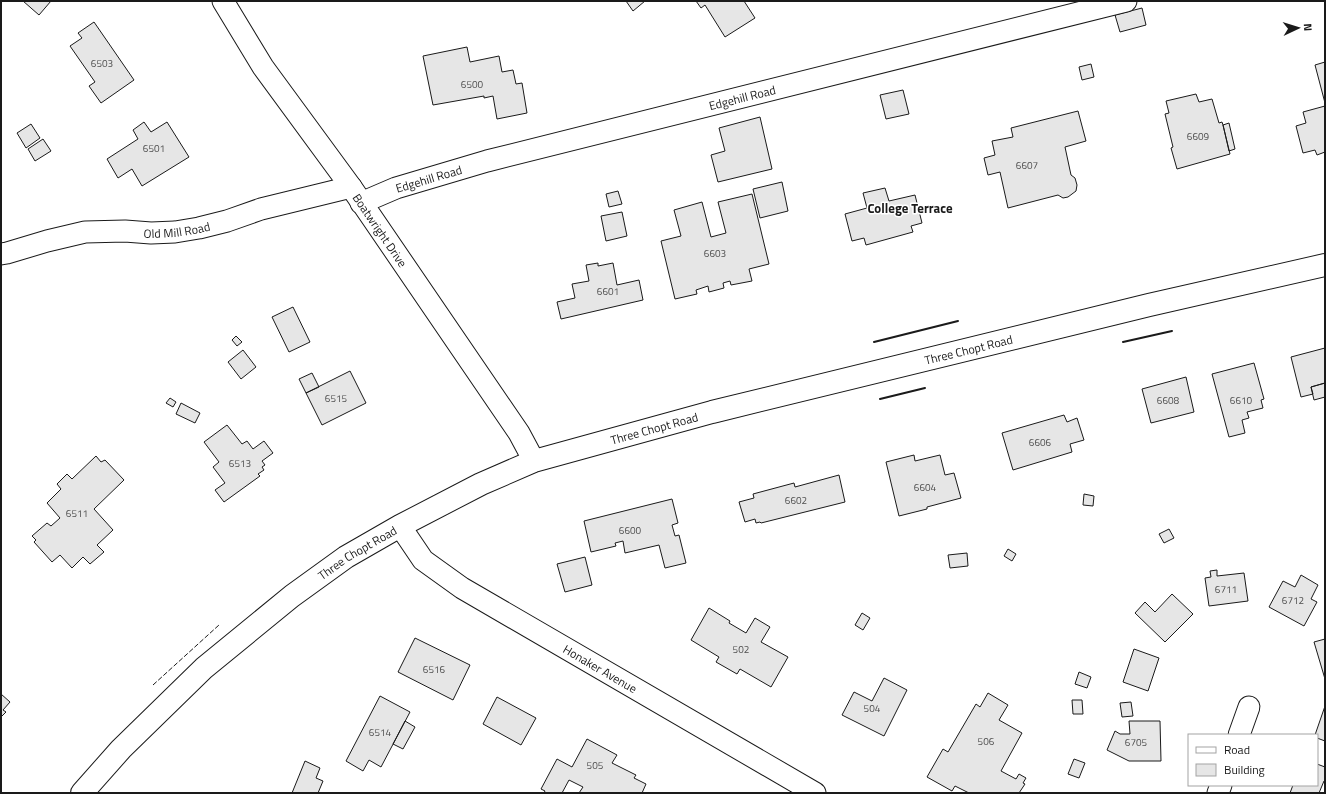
<svg xmlns="http://www.w3.org/2000/svg" width="1326" height="794" viewBox="0 0 1326 794" font-family="'Titillium Web',sans-serif">
  <rect width="100%" height="100%" fill="#fff"/>
  <!-- building -->
  <path fill="#e6e6e6" stroke="#1a1a1a" d="M23,1H51L39,15Z
    M626,1H645L633,11Z
    M696,1H744L755,18L725,37L705,5L701,8Z
    M1142,8L1146,25L1120,32L1115,15Z
    M94,22L134,80L101,103L89,86L95,82L70,46L82,38L78,33Z
    M467,47L470,62L499,56L502,72L513,70L516,84L522,83L527,113L497,119L493,96L484,98V96L433,105L423,56Z
    M1325,62V103L1315,65Z
    M1091,64L1094,77L1082,80L1079,67Z
    M903,90L909,114L886,119L880,95Z
    M1196,94L1199,102L1212,99L1219,123L1222,122L1223,125L1230,154L1177,169L1171,148L1173,147L1165,114L1169,113L1166,101Z
    M1325,106V152L1317,155L1315,150L1303,153L1296,126L1306,123L1303,112Z
    M1078,111L1086,141L1065,147L1071,175L1075,178L1077,185L1076,191L1068,197L1063,198L1058,195L1008,208L1000,172L988,175L984,158L995,155L992,141L1013,137L1011,128Z
    M760,117L772,169L718,182L711,155L725,151L719,128Z
    M144,122L151,132L167,122L189,157L142,186L132,169L118,178L107,159L138,139L133,130Z
    M1229,123L1235,149L1229,151L1223,125Z
    M31,124L40,138L26,148L17,133Z
    M43,139L51,151L35,161L28,149Z
    M782,182L788,211L760,218L753,189Z
    M885,188L889,201L915,195L922,223L911,226L913,232L866,245L864,238L852,241L845,214L867,208L863,193Z
    M618,191L622,204L609,207L606,194Z
    M752,194L769,264L749,269L752,281L731,285L730,281L723,283L724,288L709,292L708,286L696,290L697,294L675,299L661,241L681,236L674,210L702,202L711,237L726,233L718,202Z
    M622,212L627,236L606,241L601,216Z
    M598,263V266L613,263L617,285L639,280L643,300L561,319L557,302L575,298L572,284L589,281L586,265Z
    M293,307L310,342L289,352L272,317Z
    M236,336L242,342L237,346L232,340Z
    M1325,348V383L1311,387L1313,394L1301,397L1291,357Z
    M243,350L256,367L241,379L228,362Z
    M1254,363L1264,399L1261,400L1263,408L1247,412L1249,418L1242,420L1245,433L1229,437L1212,374Z
    M350,371L366,403L322,425L306,393Z
    M312,373L319,387L306,393L299,379Z
    M1186,377L1194,412L1151,423L1142,389Z
    M1325,383V397L1314,400L1311,387Z
    M170,398L176,402L173,407L166,403Z
    M181,403L200,413L195,423L176,414Z
    M1064,415L1067,422L1077,418L1084,440L1070,444L1072,452L1013,470L1002,433Z
    M227,425L242,444L247,441L253,449L264,441L273,453L262,461L265,465L262,467L264,470L258,474L260,476L224,502L215,490L225,483L213,467L219,462L204,442Z
    M914,455L915,461L940,455L945,475L954,473L961,498L927,507V509L899,516L886,462Z
    M96,456L101,462L105,460L124,480L94,509L113,530L97,545L104,552L90,564L83,557L72,568L60,555L52,562L34,542L36,540L32,536L47,523L51,526L60,518L47,503L61,489L57,484L67,474L72,479Z
    M839,475L845,502L761,523L760,522L756,523L755,519L745,522L739,502L754,498L753,494L794,483L795,487Z
    M1084,494L1094,496L1093,506L1083,505Z
    M672,499L678,523L672,525L675,536L679,535L686,563L665,568L659,545L625,553L623,541L615,543L616,546L591,552L584,521Z
    M1169,529L1174,538L1164,543L1159,534Z
    M1008,549L1016,554L1012,561L1004,556Z
    M967,553L968,566L950,568L948,555Z
    M585,557L592,585L565,592L557,564Z
    M1217,570V576L1244,573L1248,601L1209,606L1205,578L1211,577L1210,571Z
    M1301,575L1318,585L1311,599L1317,602L1304,626L1269,607L1283,581L1295,587Z
    M1172,594L1193,614L1165,642L1135,613L1145,602L1155,612Z
    M709,608L730,621L729,623L746,633L755,618L770,627L761,642L788,657L771,687L740,669L737,674L716,662L719,657L691,640Z
    M862,613L870,618L863,630L855,625Z
    M415,638L470,665L453,700L398,672Z
    M1325,639V679L1314,642Z
    M1134,649L1159,658L1148,691L1123,682Z
    M1079,672L1091,677L1087,688L1075,684Z
    M884,678L907,690L884,736L842,715L854,692L872,701Z
    M988,693L1008,705L999,720L1022,733L1001,771L1016,779L1019,774L1026,778L1023,783L1025,784L1019,793H969L955,786L952,791L927,777L943,749L948,752L976,704L980,707Z
    M1,694L10,702L3,710L6,712L1,717Z
    M380,696L410,712L381,767L369,760L363,771L346,761Z
    M497,697L536,718L521,745L483,724Z
    M1072,700H1082L1083,714H1073Z
    M1131,702L1133,716L1122,717L1120,703Z
    M1325,706V741L1317,738V735H1315Z
    M405,721L415,727L403,749L393,744Z
    M1129,721H1160L1161,761H1129L1107,750L1115,731L1120,734H1130Z
    M587,739L617,755L612,763L636,775L634,778L646,784L642,793H579L583,787L569,780L562,793H544L545,791L541,789L557,759L572,767Z
    M1074,759L1085,763L1079,778L1068,774Z
    M305,761L320,768L316,778L323,781L318,793H292Z
    M1317,764L1325,767V782L1324,781L1319,793H1290L1293,785H1317Z"/>
  <g fill="none" stroke-linecap="round" stroke-linejoin="round">
    <defs>
      <g id="minor">
        <path id="s1" d="M223,1L263,67L351,187L519,433L534,461"/>
        <path id="s2" d="M361,203L396,188L487,161L1126,1"/>
        <path id="s3" d="M1,254L7,253L47,241L85,232L125,231L151,233L175,232L199,228L227,221L261,209L351,187"/>
        <path id="s4" d="M400,526L423,560L462,588L815,793"/>
        <path d="M1239,735L1249,707"/>
        <path d="M1218,793L1221,785"/>
      </g>
      <g id="secondary">
        <path id="s5" d="M82,793L121,749L204,668L292,596L346,557L400,526L481,484L534,461L712,412L1149,305L1325,265"/>
      </g>
    </defs>
    <!-- minor casing -->
    <use href="#minor" stroke="#1a1a1a" stroke-width="23"/>
    <!-- secondary casing -->
    <use href="#secondary" stroke="#1a1a1a" stroke-width="24"/>
    <!-- minor -->
    <use href="#minor" stroke="#fff" stroke-width="21"/>
    <!-- secondary -->
    <use href="#secondary" stroke="#fff" stroke-width="22"/>
    <!-- fence -->
    <path stroke="#1a1a1a" stroke-width="1" stroke-dasharray="5 2" stroke-linecap="butt" d="M153,685L219,625"/>
    <!-- wall -->
    <path stroke="#1a1a1a" stroke-width="2" d="M874,342L958,321
      M1123,342L1172,331
      M880,399L925,388"/>
  </g>
  <g text-anchor="middle" dominant-baseline="central" stroke-width="3" stroke-linejoin="round" paint-order="stroke">
    <!-- number labels -->
    <g font-size="10" fill="#4d4d4d">
      <text x="102" y="63">6503</text>
      <text x="472" y="84">6500</text>
      <text x="1198" y="136">6609</text>
      <text x="154" y="148">6501</text>
      <text x="1027" y="165">6607</text>
      <text x="715" y="253">6603</text>
      <text x="608" y="291">6601</text>
      <text x="336" y="398">6515</text>
      <text x="1168" y="400">6608</text>
      <text x="1241" y="400">6610</text>
      <text x="1040" y="442">6606</text>
      <text x="240" y="463">6513</text>
      <text x="925" y="487">6604</text>
      <text x="796" y="500">6602</text>
      <text x="77" y="513">6511</text>
      <text x="630" y="530">6600</text>
      <text x="1226" y="589">6711</text>
      <text x="1293" y="600">6712</text>
      <text x="741" y="649">502</text>
      <text x="434" y="669">6516</text>
      <text x="872" y="708">504</text>
      <text x="380" y="732">6514</text>
      <text x="986" y="741">506</text>
      <text x="1136" y="742">6705</text>
      <text x="595" y="765">505</text>
    </g>
    <!-- street labels -->
    <g font-size="12" fill="#1a1a1a" stroke="#fff">
      <text stroke="none"><textPath href="#s2" startOffset="396">Edgehill Road</textPath></text>
      <text stroke="none"><textPath href="#s2" startOffset="72">Edgehill Road</textPath></text>
      <text stroke="none"><textPath href="#s3" startOffset="179">Old Mill Road</textPath></text>
      <text stroke="none"><textPath href="#s1" startOffset="278">Boatwright Drive</textPath></text>
      <text stroke="none"><textPath href="#s5" startOffset="1015">Three Chopt Road</textPath></text>
      <text stroke="none"><textPath href="#s5" startOffset="691">Three Chopt Road</textPath></text>
      <text stroke="none"><textPath href="#s5" startOffset="367">Three Chopt Road</textPath></text>
      <text stroke="none"><textPath href="#s4" startOffset="249">Honaker Avenue</textPath></text>
    </g>
    <!-- neighbourhood labels -->
    <g font-size="13" font-weight="bold" fill="#1a1a1a" stroke="#fff">
      <text x="910" y="208">College Terrace</text>
    </g>
  </g>
  <!-- border -->
  <rect width="1326" height="794" fill="none" stroke="#1a1a1a" stroke-width="4"/>
  <!-- legend -->
  <rect x="1188" y="734" width="130" height="52" fill="#ffffff" stroke="#a3a3a3"/>
  <rect x="1196" y="747" width="20" height="6" fill="#ffffff" stroke="#a3a3a3"/>
  <text x="1224" y="754" font-size="12" fill="#1a1a1a">Road</text>
  <rect x="1196" y="764" width="20" height="12" fill="#e6e6e6" stroke="#a3a3a3"/>
  <text x="1224" y="774" font-size="12" fill="#1a1a1a">Building</text>
  <!-- north arrow -->
  <g transform="translate(1298 28) rotate(86)" stroke="#ffffff" stroke-width="3" paint-order="stroke">
  <path d="M0-3L7 15L0 10L-7 15Z" fill="#1a1a1a"/>
  <text y="-6" font-size="11" font-weight="bold" text-anchor="middle" fill="#1a1a1a">N</text>
  </g>
</svg>
